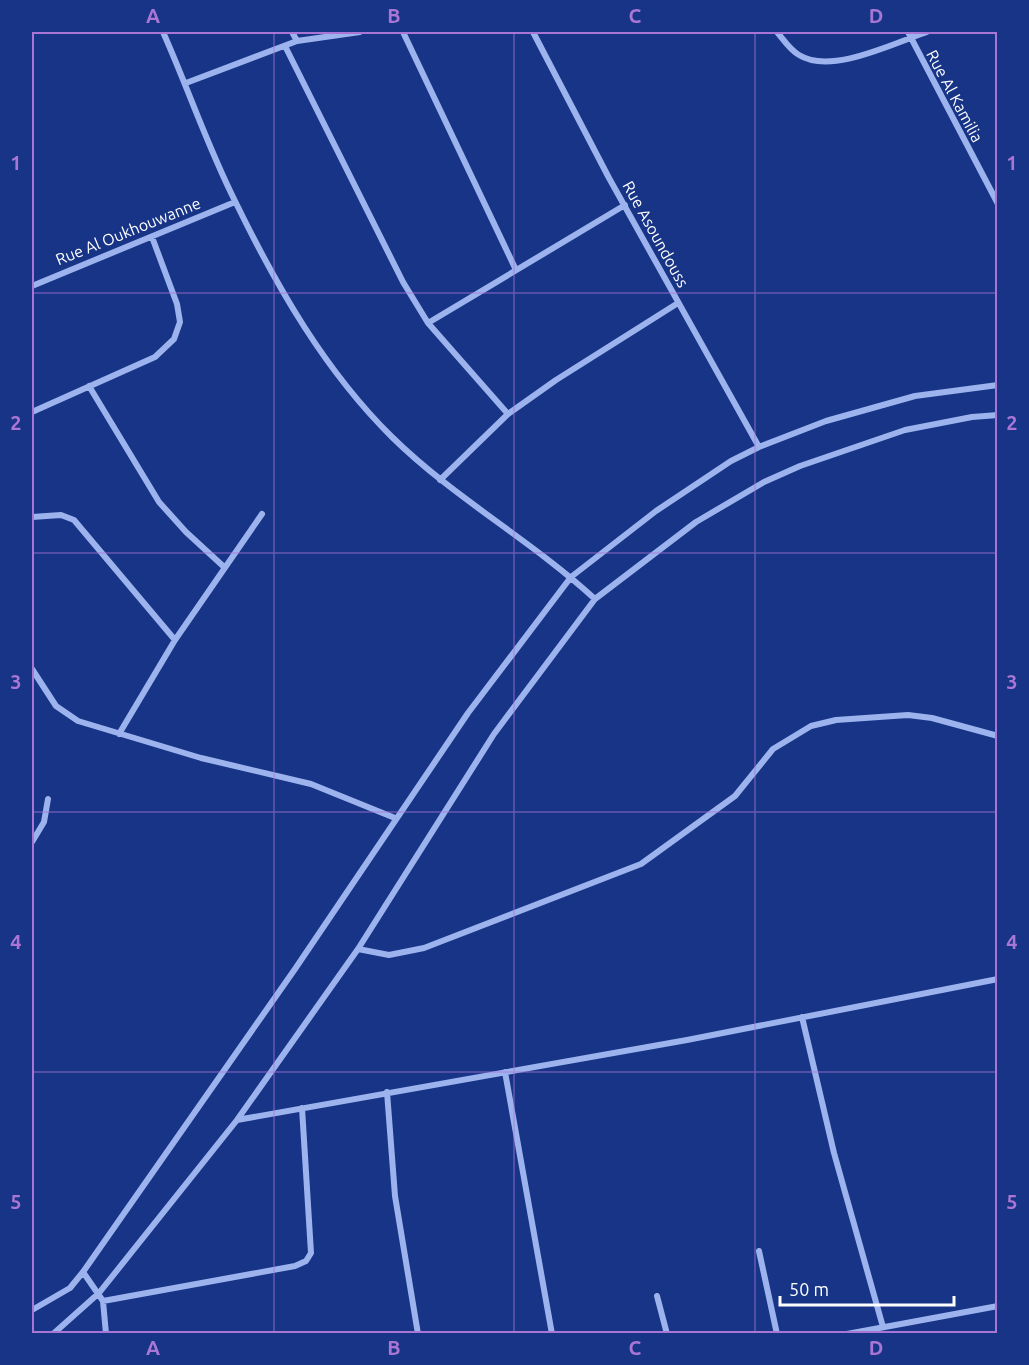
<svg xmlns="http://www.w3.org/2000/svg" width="1029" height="1365" viewBox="0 0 1029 1365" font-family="Ubuntu,sans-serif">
  <rect width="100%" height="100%" fill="#173486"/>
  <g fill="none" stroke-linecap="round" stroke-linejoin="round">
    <!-- street -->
    <path stroke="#9cb3ee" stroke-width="6" d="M163,32C188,88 208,148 236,203C277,287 325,371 392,437C454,498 531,540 595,599
      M292,32L297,41
      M403,32L516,270
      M533,32L609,178L759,447
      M777,32C783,39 790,50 799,55C831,75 894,43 927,32
      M908,32L998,204
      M285,46L403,282L428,323L508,414
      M186,83L297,41L360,32
      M32,286L235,202
      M428,323L625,205
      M89,386L159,502L186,532L223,566
      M32,412L155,357L174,339L180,322L177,304L152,237
      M440,480L508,414L556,380L678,303
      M32,517L61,515L74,520L175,640
      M32,669L56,706L78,721L201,758L311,784L395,818
      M119,734L175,640L262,514
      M32,842L44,822L48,799
      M358,949L389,955L424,948L641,864L735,796L773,749L811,726L836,720L908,715L932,718L998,736
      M802,1017L834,1153L883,1327
      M505,1072L552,1334
      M387,1092L395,1196L418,1334
      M237,1120L687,1040L998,979
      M759,1251L777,1334
      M83,1272L103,1301L106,1334
      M657,1296L667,1334
      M103,1301L295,1266L306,1261L311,1253L302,1108
      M32,1310L70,1288L83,1272L295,969L468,713L571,577L656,511L731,461L759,447L826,421L915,396L998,385
      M53,1334L99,1293L237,1120L358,949L494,734L595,599L696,522L764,482L800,466L905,430L972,417L998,415
      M847,1334L998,1306"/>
  </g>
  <!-- grid -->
  <path fill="none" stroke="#a976d5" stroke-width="1.5" stroke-opacity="0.55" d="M274,32V1334M514,32V1334M755,32V1334M32,293H998M32,553H998M32,812H998M32,1072H998"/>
  <g text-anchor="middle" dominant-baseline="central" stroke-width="4.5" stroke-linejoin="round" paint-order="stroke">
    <!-- street labels -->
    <g font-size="16" fill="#fff" stroke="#173486">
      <text transform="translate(955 96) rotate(62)">Rue Al Kamilia</text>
      <text transform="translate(128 231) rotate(-22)">Rue Al Oukhouwanne</text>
      <text transform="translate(656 234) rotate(61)">Rue Asoundouss</text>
    </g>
  </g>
  <!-- border -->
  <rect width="1029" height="1365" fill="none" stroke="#173486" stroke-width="66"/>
  <!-- scale -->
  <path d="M780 1296v9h174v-9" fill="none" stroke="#ffffff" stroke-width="3"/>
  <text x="789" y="1296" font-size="18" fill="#ffffff" stroke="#173486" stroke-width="4.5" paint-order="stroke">50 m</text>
  <rect x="33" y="33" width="963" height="1299" fill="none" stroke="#a976d5" stroke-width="2"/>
  <g font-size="20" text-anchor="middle" font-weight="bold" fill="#a976d5">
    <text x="153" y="23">A</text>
    <text x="394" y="23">B</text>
    <text x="635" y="23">C</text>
    <text x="876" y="23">D</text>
    <text x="16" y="170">1</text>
    <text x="1012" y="170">1</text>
    <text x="16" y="430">2</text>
    <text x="1012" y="430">2</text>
    <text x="16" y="689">3</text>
    <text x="1012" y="689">3</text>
    <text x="16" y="949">4</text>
    <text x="1012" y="949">4</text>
    <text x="16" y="1209">5</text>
    <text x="1012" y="1209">5</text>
    <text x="153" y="1355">A</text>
    <text x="394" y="1355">B</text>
    <text x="635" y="1355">C</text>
    <text x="876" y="1355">D</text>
  </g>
</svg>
